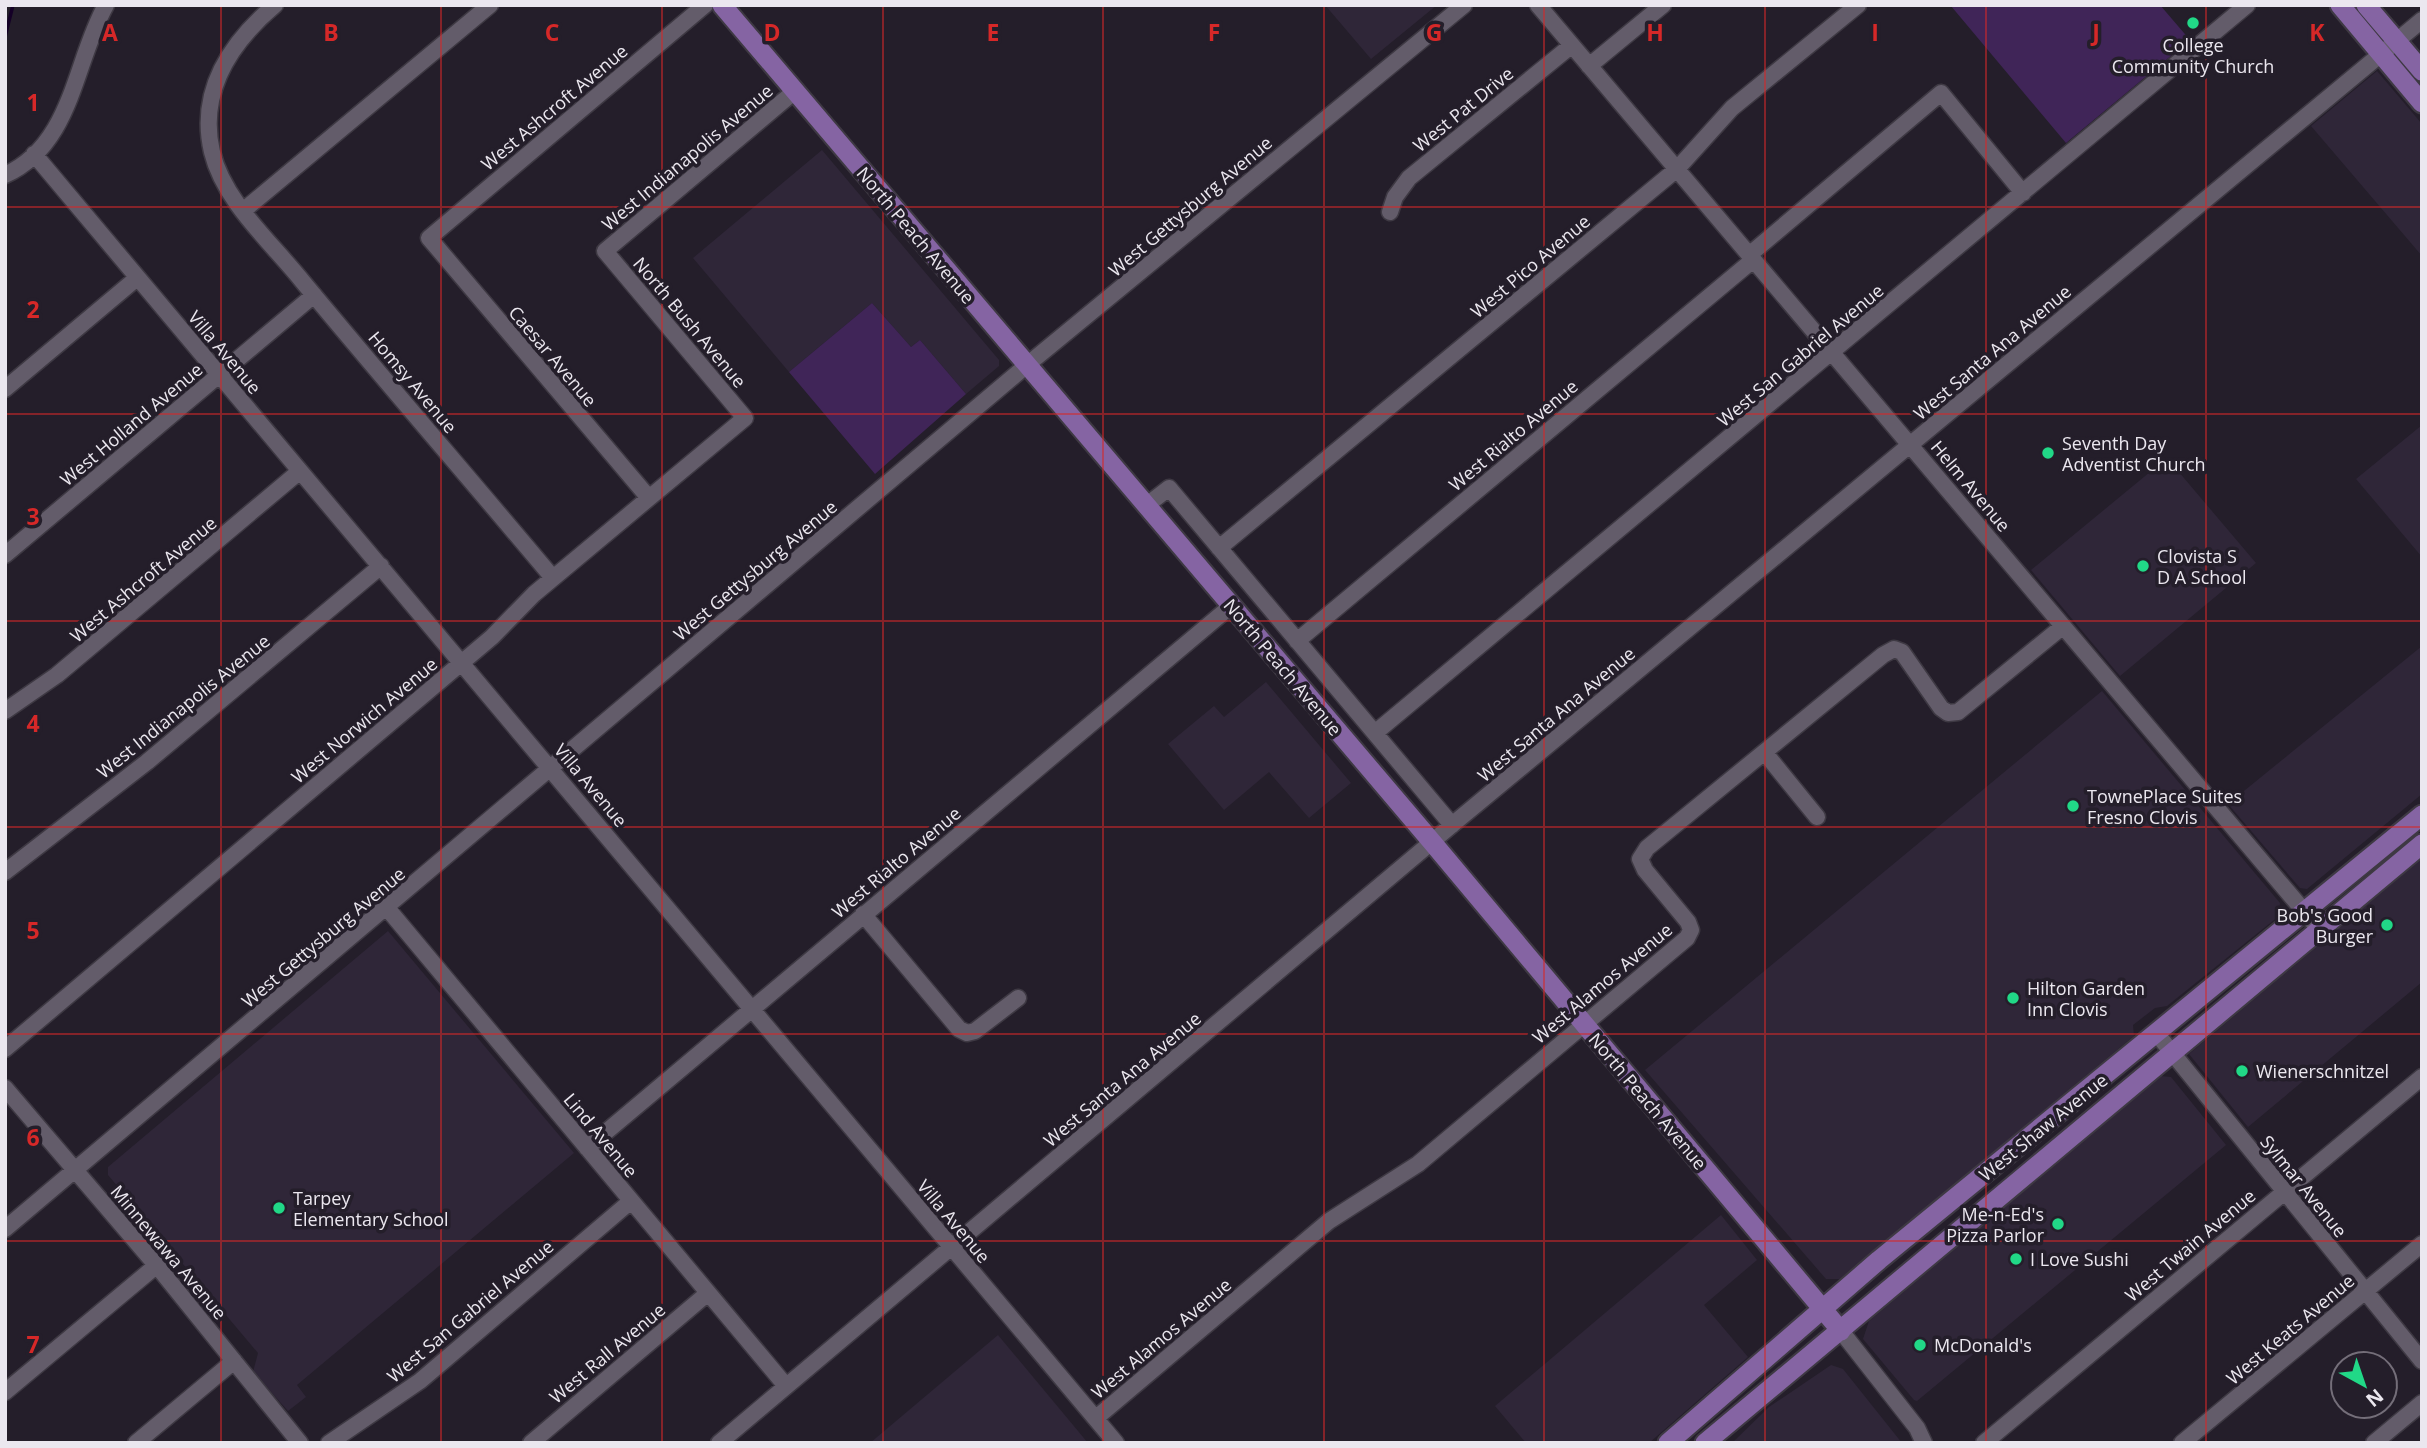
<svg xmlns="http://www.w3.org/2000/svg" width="2427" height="1448" viewBox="0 0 2427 1448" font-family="'Open Sans',sans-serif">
  <rect width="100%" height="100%" fill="#241e2a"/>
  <!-- built -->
  <path fill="#2f2638" d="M1325,5H1437L1371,59Z
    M2377,71L2422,124V256L2311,126Z
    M822,150L999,360V366L966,394L920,340L911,347L872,303L789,372L693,258Z
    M2422,425V557L2356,479Z
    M2167,458L2256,563L2120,676L2031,570Z
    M2422,646V794L2307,889L2300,888L2228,804Z
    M1266,682L1351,783L1309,818L1269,772L1224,810L1168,744L1214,706L1224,717Z
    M2102,691L2280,903L2279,916L2167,1006L2155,1008L2133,1025L2134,1036L1840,1279H1826L1645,1070Z
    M2422,858V982L2248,1127L2189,1054Z
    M388,931L574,1153L297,1385L306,1397L288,1411L253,1372L258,1353L108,1175V1167Z
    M2161,1076L2171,1077L2226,1145L1917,1401L1914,1400L1863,1339L1869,1321Z
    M1721,1215L1757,1260L1704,1305L1748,1357L1649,1443H1526L1495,1406Z
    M998,1335L1088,1443H870Z
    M1831,1365L1843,1369L1902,1443H1732L1769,1407Z"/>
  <!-- green -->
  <path fill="#402558" d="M2160,5L2190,40L2066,143L1951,6Z
    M872,303L911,347L920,340L966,394L875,474L789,372Z"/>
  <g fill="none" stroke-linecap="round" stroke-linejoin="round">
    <!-- stream -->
    <path stroke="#150027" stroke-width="3.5" d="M5,37L13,5"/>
    <defs>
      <path id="minor" d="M275,5C230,43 198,92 212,152C224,202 272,243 303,282C385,381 470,479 553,578
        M1538,5L2319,929
        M1589,66L1663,5
        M34,154L1116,1443
        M5,175C73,144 74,62 106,5
        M244,210L490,5
        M1390,212L1395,197L1409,178L1572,45
        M1749,255L1941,93L2023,193
        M5,389L137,278
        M649,498L429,238L705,5
        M1147,505L1169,488L1452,825
        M1219,548L1677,169L1732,108L1858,5
        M5,555L314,295
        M1297,641L1753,260
        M5,711L57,675L300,471
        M1376,732L2247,5
        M1765,753L1817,817
        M5,872L147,762L381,566
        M387,908L786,1386
        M863,914L959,1029L967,1033L975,1031L1018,998
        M2157,1034L2422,1361
        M5,1049L492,637L534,594L745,418L605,251L795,91
        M5,1088L162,1272L300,1443
        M587,1148L1231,606
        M5,1229L1027,365L1464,5
        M1841,1331L1917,1428L1924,1443
        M5,1392L157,1265
        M1096,1418L1329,1221L1418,1164L1687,938L1691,930L1688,922L1645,870L1640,859L1647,848L1883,655L1894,649L1902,652L1941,708L1948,713L1958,712L2062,627
        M136,1443L234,1361
        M329,1443L420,1381L631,1201
        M531,1443L708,1293
        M719,1443L1459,819L2422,20
        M1984,1443L2422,1077
        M2182,1443L2422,1244
        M2374,1443L2422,1403"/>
      <path id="major" d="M722,5L1432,842L1841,1331
        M2340,5L2422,103
        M2366,5L2422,71
        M1668,1443L1879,1260L2422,815
        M1705,1443L2422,844"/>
    </defs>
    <!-- minor casing -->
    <use href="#minor" stroke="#3e3943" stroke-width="19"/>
    <!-- major casing -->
    <use href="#major" stroke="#3e3943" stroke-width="23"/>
    <!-- minor -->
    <use href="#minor" stroke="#635c6a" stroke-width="16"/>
    <!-- major -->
    <use href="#major" stroke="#8564a3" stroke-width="19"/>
  </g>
  <!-- grid -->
  <path fill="none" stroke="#d62828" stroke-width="2" stroke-opacity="0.55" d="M221,5V1443M441,5V1443M662,5V1443M883,5V1443M1103,5V1443M1324,5V1443M1544,5V1443M1765,5V1443M1986,5V1443M2206,5V1443M5,207H2422M5,414H2422M5,621H2422M5,827H2422M5,1034H2422M5,1241H2422"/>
  <!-- markers -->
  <g fill="#21d887" stroke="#241e2a" stroke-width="2.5">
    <circle cx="2193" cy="23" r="7"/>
    <circle cx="2048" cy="453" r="7"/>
    <circle cx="2143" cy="566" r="7"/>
    <circle cx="2073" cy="806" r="7"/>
    <circle cx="2387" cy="925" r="7"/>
    <circle cx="2013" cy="998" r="7"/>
    <circle cx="2242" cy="1071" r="7"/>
    <circle cx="279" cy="1208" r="7"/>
    <circle cx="2058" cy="1224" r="7"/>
    <circle cx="2016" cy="1259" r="7"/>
    <circle cx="1920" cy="1345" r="7"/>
  </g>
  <g text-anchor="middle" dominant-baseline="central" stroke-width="7" stroke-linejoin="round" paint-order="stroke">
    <!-- poi labels -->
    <g font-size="18" fill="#ebe7ef" stroke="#241e2a" text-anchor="start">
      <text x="2193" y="45" text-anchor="middle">College<tspan x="2193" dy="21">Community Church</tspan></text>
      <text x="2062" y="443">Seventh Day<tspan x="2062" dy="21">Adventist Church</tspan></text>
      <text x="2157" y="556">Clovista S<tspan x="2157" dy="21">D A School</tspan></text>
      <text x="2087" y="796">TownePlace Suites<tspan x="2087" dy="21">Fresno Clovis</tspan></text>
      <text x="2373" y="915" text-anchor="end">Bob's Good<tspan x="2373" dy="21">Burger</tspan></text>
      <text x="2027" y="988">Hilton Garden<tspan x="2027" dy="21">Inn Clovis</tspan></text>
      <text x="2256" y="1071">Wienerschnitzel</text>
      <text x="293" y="1198">Tarpey<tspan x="293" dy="21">Elementary School</tspan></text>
      <text x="2044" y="1214" text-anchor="end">Me-n-Ed's<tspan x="2044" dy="21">Pizza Parlor</tspan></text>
      <text x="2030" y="1259">I Love Sushi</text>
      <text x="1934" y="1345">McDonald's</text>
    </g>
    <!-- street labels -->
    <g font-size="18" fill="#ebe7ef" stroke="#241e2a">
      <text transform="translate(554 107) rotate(-40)">West Ashcroft Avenue</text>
      <text transform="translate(1463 109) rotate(-39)">West Pat Drive</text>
      <text transform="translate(687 157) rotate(-40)">West Indianapolis Avenue</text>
      <text transform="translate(1190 206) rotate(-40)">West Gettysburg Avenue</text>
      <text transform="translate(916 235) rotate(50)">North Peach Avenue</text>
      <text transform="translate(1530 266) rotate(-40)">West Pico Avenue</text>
      <text transform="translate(690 322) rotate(50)">North Bush Avenue</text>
      <text transform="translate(225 352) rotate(50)">Villa Avenue</text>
      <text transform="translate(1992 352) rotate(-40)">West Santa Ana Avenue</text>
      <text transform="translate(1800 355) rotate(-40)">West San Gabriel Avenue</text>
      <text transform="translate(553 356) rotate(50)">Caesar Avenue</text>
      <text transform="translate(413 382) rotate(50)">Homsy Avenue</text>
      <text transform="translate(131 424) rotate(-40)">West Holland Avenue</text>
      <text transform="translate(1513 435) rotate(-40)">West Rialto Avenue</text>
      <text transform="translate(1971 486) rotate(50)">Helm Avenue</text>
      <text transform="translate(755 570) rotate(-40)">West Gettysburg Avenue</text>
      <text transform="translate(143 579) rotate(-40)">West Ashcroft Avenue</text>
      <text transform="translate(1283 667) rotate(50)">North Peach Avenue</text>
      <text transform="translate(183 706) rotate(-39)">West Indianapolis Avenue</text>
      <text transform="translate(1556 714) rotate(-40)">West Santa Ana Avenue</text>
      <text transform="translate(364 720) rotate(-40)">West Norwich Avenue</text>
      <text transform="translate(591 785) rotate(50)">Villa Avenue</text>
      <text transform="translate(896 862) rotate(-40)">West Rialto Avenue</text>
      <text transform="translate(323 937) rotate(-40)">West Gettysburg Avenue</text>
      <text transform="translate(1602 983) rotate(-40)">West Alamos Avenue</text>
      <text transform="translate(1122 1079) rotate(-40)">West Santa Ana Avenue</text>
      <text transform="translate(1648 1101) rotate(50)">North Peach Avenue</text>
      <text transform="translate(2043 1127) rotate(-39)">West Shaw Avenue</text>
      <text transform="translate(601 1135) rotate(50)">Lind Avenue</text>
      <text transform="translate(2304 1186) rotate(51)">Sylmar Avenue</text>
      <text transform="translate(954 1221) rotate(50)">Villa Avenue</text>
      <text transform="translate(2190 1245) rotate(-40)">West Twain Avenue</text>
      <text transform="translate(169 1252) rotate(50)">Minnewawa Avenue</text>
      <text transform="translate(470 1311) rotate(-40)">West San Gabriel Avenue</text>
      <text transform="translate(2290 1329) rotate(-40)">West Keats Avenue</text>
      <text transform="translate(1161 1338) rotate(-40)">West Alamos Avenue</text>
      <text transform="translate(607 1353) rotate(-40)">West Rall Avenue</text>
    </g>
  </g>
  <g font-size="23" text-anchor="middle" font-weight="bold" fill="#d62828" stroke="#241e2a" stroke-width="7" stroke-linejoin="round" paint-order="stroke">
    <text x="110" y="41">A</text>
    <text x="331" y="41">B</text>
    <text x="552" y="41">C</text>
    <text x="772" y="41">D</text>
    <text x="993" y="41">E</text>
    <text x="1214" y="41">F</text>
    <text x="1434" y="41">G</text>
    <text x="1655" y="41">H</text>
    <text x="1875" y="41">I</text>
    <text x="2096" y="41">J</text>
    <text x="2317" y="41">K</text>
    <text x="33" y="111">1</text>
    <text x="33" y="318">2</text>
    <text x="33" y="525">3</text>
    <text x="33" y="732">4</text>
    <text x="33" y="939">5</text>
    <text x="33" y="1146">6</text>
    <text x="33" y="1353">7</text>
  </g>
  <!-- border -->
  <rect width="2427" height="1448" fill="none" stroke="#ebe7ef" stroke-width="14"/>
  <!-- north arrow -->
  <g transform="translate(2364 1385) rotate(140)"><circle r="33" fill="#241e2a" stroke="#746e79" stroke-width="2"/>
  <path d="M0-5L12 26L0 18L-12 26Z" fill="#21d887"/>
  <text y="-10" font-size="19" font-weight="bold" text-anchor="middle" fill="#ebe7ef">N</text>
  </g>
</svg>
